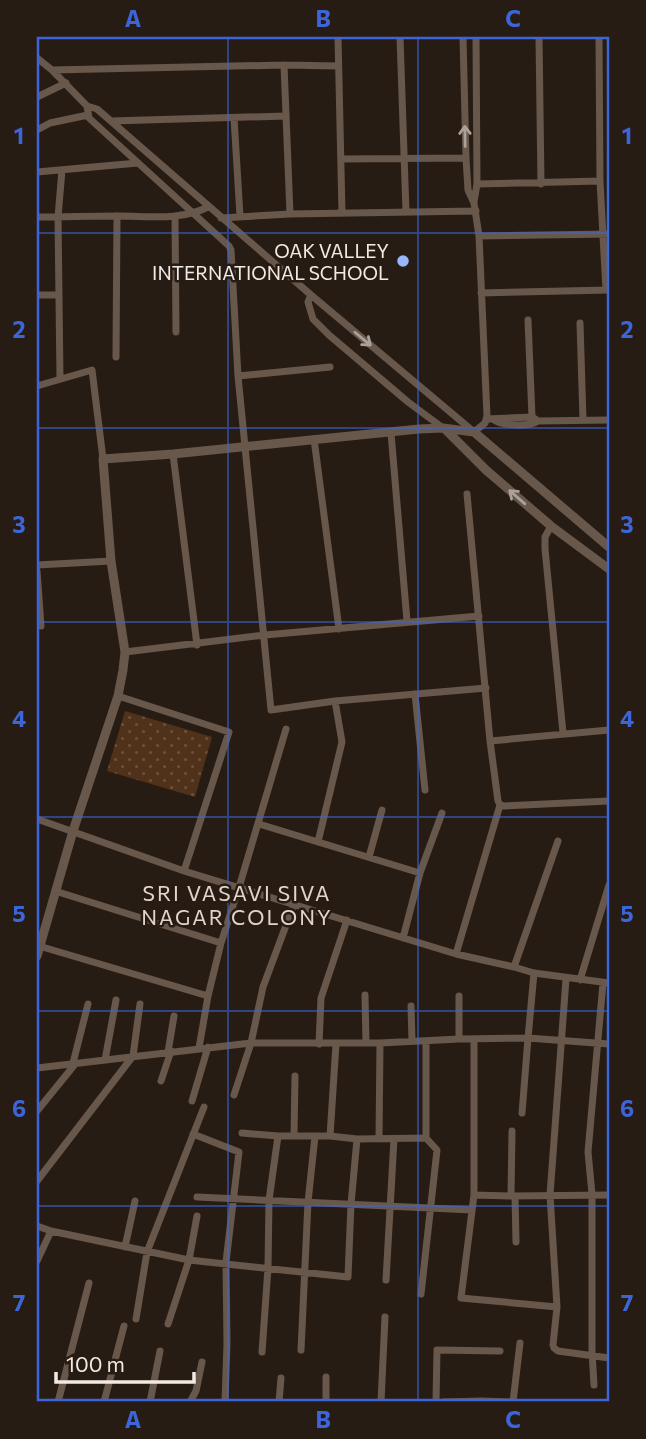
<svg xmlns="http://www.w3.org/2000/svg" width="646" height="1439" viewBox="0 0 646 1439" font-family="Commissioner,sans-serif">
  <defs>
    <pattern id="park-dots" width="8" height="8" patternUnits="userSpaceOnUse" patternTransform="scale(1.75)"><rect width="8" height="8" fill="#50311a"/><path d="M2 2h.1M6 6h.1" fill="none" stroke="#6a4f3b" stroke-width="1.8" stroke-linecap="round"/></pattern>
  </defs>
  <rect width="100%" height="100%" fill="#271c14"/>
  <!-- park -->
  <path fill="url(#park-dots)" d="M125,711L212,737L195,797L107,771Z"/>
  <g fill="none" stroke-linecap="round" stroke-linejoin="round">
    <!-- minor -->
    <path stroke="#68574b" stroke-width="7" d="M338,37L342,213
      M400,37L406,212
      M539,37L541,184
      M599,37L600,181L606,290
      M37,58L52,70L87,106L97,109L311,295L474,432L485,423L487,416L479,236L474,203L468,190L466,158L463,37
      M284,65L290,214
      M52,70L284,65L338,66
      M37,97L66,83
      M87,106L89,118L229,246L231,250L238,376L271,710L335,701L486,688
      M234,118L240,216
      M111,121L286,116
      M37,130L50,123L88,115
      M341,159L466,158
      M37,172L138,163
      M477,184L600,181
      M474,202L477,184L476,37
      M37,217C64,217 91,216 118,216C149,216 180,221 208,207
      M175,218L176,332
      M221,218L290,214L476,211
      M479,236L609,234
      M481,293L609,290
      M37,295H59
      M311,295L308,302L313,319L329,335L408,402L443,428
      M528,320L532,417
      M580,323L583,420
      M116,357L117,216
      M238,376L330,367
      M60,379L58,217L62,170
      M37,386L92,370L103,459
      M487,419L532,417L538,421C529,427 501,426 493,419
      M538,421L609,420
      M391,433L407,621
      M314,439L339,629
      M173,454L197,645
      M467,494L490,741L498,801L500,805L504,806L609,801
      M551,526L545,537V549L563,733
      M37,565L111,561
      M37,571L41,626
      M125,652L265,635L479,616
      M415,694L425,790
      M118,696L229,732L184,871
      M490,741L609,730
      M37,819L184,871L456,954L514,967L534,973L609,983
      M259,824L420,873
      M318,842L342,742L335,701
      M369,857L382,810
      M55,891L221,943
      M403,938L420,873L442,813
      M39,946L208,996
      M456,954L500,805
      M514,967L558,841
      M566,979L550,1195L557,1307L553,1345L554,1348L558,1351L609,1358
      M580,980L609,885
      M365,995L366,1043
      M459,996V1039
      M411,1006L412,1041
      M474,1039V1195L461,1298L557,1307
      M319,1044L321,998L347,920
      M199,1048L208,996L221,943L240,884L286,729
      M168,1052L174,1016
      M105,1060L116,1000
      M73,1063L88,1004
      M37,1068L251,1043H380L459,1039L528,1038L534,973
      M161,1081L171,1051
      M234,1095L251,1043L263,987L294,904
      M192,1101L208,1047
      M37,1111L76,1063
      M522,1113L528,1038L609,1044
      M242,1133L278,1136
      M193,1134L239,1152L226,1262L227,1343L225,1402
      M294,1136L295,1076
      M330,1136L357,1139L426,1138
      M379,1139L380,1043
      M37,1181L133,1056L140,1004
      M474,1195L511,1196L609,1195
      M511,1196L512,1131
      M515,1196L516,1242
      M197,1197L472,1210
      M37,1226L51,1231L189,1260L348,1277L351,1204L357,1139
      M125,1247L135,1201
      M37,1261L51,1231
      M386,1280L394,1139
      M421,1294L437,1150L426,1138V1041
      M136,1319L147,1252L204,1107
      M168,1324L189,1260L197,1216
      M301,1350L308,1202L315,1136
      M262,1352L268,1268L269,1200L278,1136H330L336,1044
      M594,1385L592,1352V1194L588,1152L603,983
      M58,1402L89,1283
      M104,1402L124,1326
      M150,1402L160,1351
      M190,1402L196,1391L202,1362
      M279,1402L281,1378
      M326,1402V1377
      M381,1402L385,1317
      M436,1402L437,1350L500,1351
      M443,1402L481,1401L513,1402
      M513,1402L520,1343"/>
    <!-- tertiary -->
    <path stroke="#68574b" stroke-width="9" d="M445,429L486,470L551,526L609,569
      M37,956L73,831L118,696L123,670L125,652L111,561L103,459L173,454L419,429L443,428L474,432L609,547"/>
  </g>
  <!-- one-way arrows -->
  <defs><path id="oneway-shaft" d="M-6 0H5M1.5-3L5.5 0L1.5 3" fill="none" stroke-width="1.6" stroke-linecap="round" stroke-linejoin="round" transform="scale(1.75)"/></defs>
  <g stroke="#aca098">
    <use href="#oneway-shaft" transform="translate(465 136) rotate(-91)"/>
    <use href="#oneway-shaft" transform="translate(363 339) rotate(40)"/>
    <use href="#oneway-shaft" transform="translate(517 497) rotate(-139)"/>
  </g>
  <!-- grid -->
  <path fill="none" stroke="#3d65da" stroke-width="2" stroke-opacity="0.55" d="M228,37V1402M418,37V1402M37,233H609M37,428H609M37,622H609M37,817H609M37,1011H609M37,1206H609"/>
  <!-- markers -->
  <circle fill="#97b6fd" stroke="#271c14" stroke-width="2.5" cx="403" cy="261" r="7"/>
  <g text-anchor="middle" dominant-baseline="central" stroke-width="5" stroke-linejoin="round" paint-order="stroke">
    <!-- poi labels -->
    <g font-size="19" fill="#f1e9e4" stroke="#271c14" text-anchor="end">
      <text x="389" y="250">OAK VALLEY<tspan x="389" dy="22">INTERNATIONAL SCHOOL</tspan></text>
    </g>
    <!-- neighbourhood labels -->
    <g font-size="21" letter-spacing="2" fill="#e3d3c9" stroke="#271c14">
      <text x="237" y="892">SRI VASAVI SIVA<tspan x="237" dy="24">NAGAR COLONY</tspan></text>
    </g>
  </g>
  <!-- border -->
  <rect width="646" height="1439" fill="none" stroke="#271c14" stroke-width="77"/>
  <!-- scale -->
  <path d="M56 1372v10h138v-10" fill="none" stroke="#f1e9e4" stroke-width="3.5"/>
  <text x="66" y="1372" font-size="21" fill="#f1e9e4" stroke="#271c14" stroke-width="5" paint-order="stroke">100 m</text>
  <rect x="38" y="38" width="570" height="1362" fill="none" stroke="#3d65da" stroke-width="2.5"/>
  <g font-size="23" text-anchor="middle" font-weight="bold" fill="#3d65da">
    <text x="133" y="27">A</text>
    <text x="323" y="27">B</text>
    <text x="513" y="27">C</text>
    <text x="19" y="144">1</text>
    <text x="627" y="144">1</text>
    <text x="19" y="338">2</text>
    <text x="627" y="338">2</text>
    <text x="19" y="533">3</text>
    <text x="627" y="533">3</text>
    <text x="19" y="727">4</text>
    <text x="627" y="727">4</text>
    <text x="19" y="922">5</text>
    <text x="627" y="922">5</text>
    <text x="19" y="1117">6</text>
    <text x="627" y="1117">6</text>
    <text x="19" y="1311">7</text>
    <text x="627" y="1311">7</text>
    <text x="133" y="1428">A</text>
    <text x="323" y="1428">B</text>
    <text x="513" y="1428">C</text>
  </g>
</svg>
